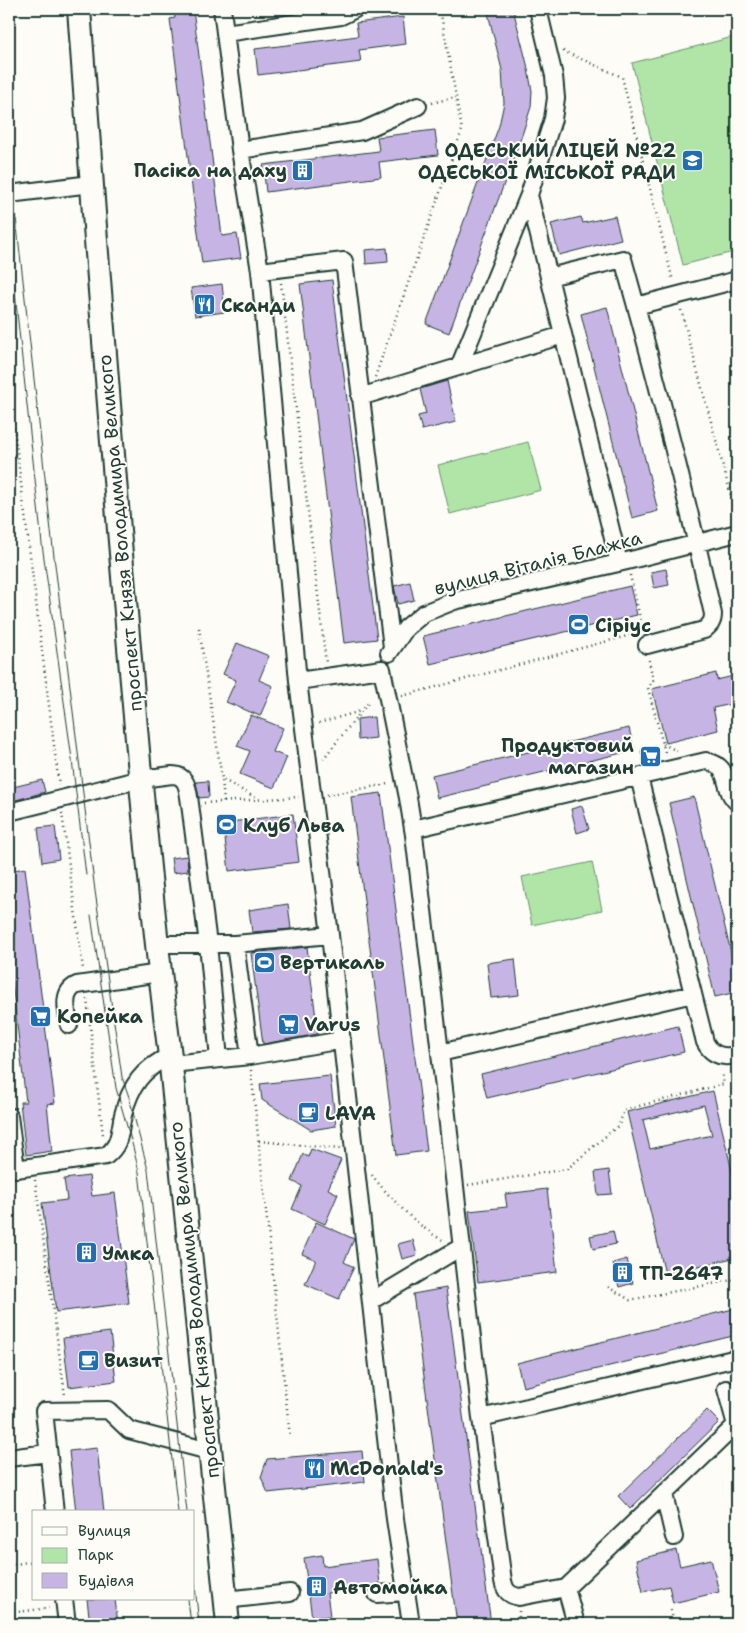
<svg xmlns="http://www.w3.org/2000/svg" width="746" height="1633" viewBox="0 0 746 1633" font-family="'Shantell Sans',sans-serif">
  <rect width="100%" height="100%" fill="#fdfcf7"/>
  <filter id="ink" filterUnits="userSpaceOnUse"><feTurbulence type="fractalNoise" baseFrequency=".02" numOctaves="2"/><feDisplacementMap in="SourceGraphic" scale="10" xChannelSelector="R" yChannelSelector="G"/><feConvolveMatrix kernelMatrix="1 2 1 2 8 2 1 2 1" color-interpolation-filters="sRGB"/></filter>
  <g filter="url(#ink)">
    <!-- green -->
    <path fill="#b0e5a7" stroke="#68916e" d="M733,37L737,53V251L683,265L632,63Z
      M528,442L541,490L450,514L438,465Z
      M592,862L602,910L532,925L522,877Z"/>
    <!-- building -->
    <path fill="#c6b4e4" stroke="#1f3d34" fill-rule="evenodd" d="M174,9H193L222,236L237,234L241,258L202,263L170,19L175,18Z
      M487,9H513L527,64L532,91L531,107L522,135L449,333L426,324L499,126L504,103L502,70Z
      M403,17L406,44L359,50L361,62L258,75L255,49L358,36L356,23Z
      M435,130L438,155L379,162L381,177L266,192L263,165L379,151L377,137Z
      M615,216L621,239L559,255L551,224L581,217L583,223Z
      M387,248L388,262L366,264L365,250Z
      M332,280L377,639L344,643L300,284Z
      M222,284L225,312L195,316L191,288Z
      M607,307L658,511L632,518L581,314Z
      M447,381L456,422L422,430L418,416L426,414L420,389Z
      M666,569L669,585L654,588L651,572Z
      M410,582L414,600L398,604L394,586Z
      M630,586L637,615L430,664L423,636Z
      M237,643L269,656L259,680L273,686L260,716L226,702L236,680L223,674Z
      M716,673L717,680L737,675V703L713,708L718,730L666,743L652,689Z
      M251,715L283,728L273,752L287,757L274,788L240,774L250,751L237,746Z
      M374,717L376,738L358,740L357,719Z
      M629,728L634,750L437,798L432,775Z
      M655,747L659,760L644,764L641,751Z
      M42,780L45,792L9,802V788Z
      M208,781L209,797L199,798L196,782Z
      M381,793L427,1151L396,1155L351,797Z
      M694,797L737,978V992L715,997L669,803Z
      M582,806L589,829L577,833L571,809Z
      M293,814L299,862L229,871L223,823Z
      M55,826L59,859L42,862L38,828Z
      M187,856L188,871L173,873L171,858Z
      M25,868L55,1103L47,1104L52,1151L26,1155L20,1102H26L9,956V871Z
      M288,904L291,929L252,932L249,910Z
      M307,947L318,1034L263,1044L251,953Z
      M515,959L519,995L491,998L487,963Z
      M678,1026L684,1052L487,1098L481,1074Z
      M330,1076L336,1126L311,1130L262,1100L260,1084Z
      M713,1091L737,1192V1257L665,1274L627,1112ZM704,1105L712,1135L650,1149L643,1120Z
      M311,1149L341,1160L328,1189L338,1194L325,1224L292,1209L302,1186L292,1181L303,1154L308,1157Z
      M609,1170L612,1194L598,1195L595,1172Z
      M89,1176L92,1196L115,1193L129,1303L56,1312L42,1203L67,1200L64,1179Z
      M547,1189L557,1272L478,1282L469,1211L507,1207L505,1194Z
      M316,1222L354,1239L344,1262L354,1267L339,1299L305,1284L316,1260L302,1254Z
      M613,1231L616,1244L593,1249L590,1236Z
      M413,1240L417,1255L402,1259L398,1244Z
      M627,1259L633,1283L619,1287L613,1263Z
      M446,1288L475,1505L491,1624H457L413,1294Z
      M737,1308V1335L523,1387L517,1363Z
      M110,1332L116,1381L69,1387L63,1338Z
      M707,1410L719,1422L630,1509L618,1496Z
      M97,1448L104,1512H76L69,1451Z
      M362,1451L365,1482L268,1493L261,1477L267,1459Z
      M676,1550L680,1566L711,1559L719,1592L673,1603L669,1586L643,1592L636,1560Z
      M322,1555L323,1566L377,1559L380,1584L372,1585L370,1588L327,1593L330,1616L312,1618L304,1558Z
      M87,1599H115L118,1624H90Z"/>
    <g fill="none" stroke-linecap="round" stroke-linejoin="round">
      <defs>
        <path id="minor" d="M222,9L240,150L260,271L298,681L330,935L395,1519L411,1624
          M225,33L341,16L355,9
          M240,150L362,131L418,106
          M9,194L91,184
          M529,195L619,563
          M260,271L344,261L392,647
          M549,277L623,259C656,376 686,495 713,614C713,622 710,625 704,630L647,645
          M636,306L737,280
          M459,367L529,195L553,119L556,98L554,76L538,9
          M360,397L563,335
          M389,653L406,628L424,613L454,601L627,561L737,533
          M382,669L408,798L414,835L440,1053L481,1418L503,1581C505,1591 509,1595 519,1597L566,1588L737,1424
          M298,681L382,669
          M639,777L705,1042C712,1056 723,1058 737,1055
          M9,812L141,779L172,775C188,775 188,791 190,804L208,944L219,1059
          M413,829L706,761C733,766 721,789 737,802
          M157,944H235L330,935
          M235,944L250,1056
          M69,1025C67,1011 61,992 77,985L160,973
          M440,1053L693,994
          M171,1064L250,1056L342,1040
          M9,1116L16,1169L106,1156C121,1144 119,1133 123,1115C130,1086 143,1068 170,1056
          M371,1301L461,1247
          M726,1389L736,1425
          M481,1418L737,1358
          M9,1458L48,1453
          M664,1494L674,1537
          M55,1512L44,1411L108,1410L129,1430L209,1451
          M566,1588L576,1624
          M377,1594L406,1592
          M64,1599L67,1624
          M225,1600L290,1593"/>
        <path id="highway" d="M79,9C91,183 105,356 119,530C134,706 148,881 170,1056L228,1624"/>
      </defs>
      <!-- minor casing -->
      <use href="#minor" stroke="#1f3d34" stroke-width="20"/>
      <!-- highway casing -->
      <use href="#highway" stroke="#1f3d34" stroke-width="26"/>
      <!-- path -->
      <path stroke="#1f3d34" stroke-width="2.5" stroke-dasharray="1 4" stroke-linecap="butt" d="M563,51L622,77L673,281
        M432,103L456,97
        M281,283L326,663
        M681,310L737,518
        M375,377L462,130L440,9
        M9,388L59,785
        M9,454L17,456
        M630,575L643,630
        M199,628L222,779
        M649,660L653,680L648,688L666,756
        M402,696L638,633
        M319,723L361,711
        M663,744L677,751
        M323,759L369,702
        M327,795L388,784L389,786
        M224,802L222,779L258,799
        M204,803L299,797
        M62,813L83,969
        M87,999L103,1135
        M251,1070L290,1437
        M259,1141L340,1149
        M372,1175C386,1194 422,1231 443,1240
        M35,1180L65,1395
        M468,1185L567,1169L619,1125L624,1110L724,1084L722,1072
        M608,1287L630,1300L737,1279
        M9,1565L34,1561
        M671,1610L674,1624
        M519,1611V1624
        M9,1613L49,1608"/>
      <!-- minor -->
      <use href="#minor" stroke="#fdfcf7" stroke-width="16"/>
      <!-- highway -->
      <use href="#highway" stroke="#fdfcf7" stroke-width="22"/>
      <!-- tram -->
      <path stroke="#1f3d34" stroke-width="1" d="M9,155L52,540L95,891L122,1077L129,1097L148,1170L187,1512
        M9,238L42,544L71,752L86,875
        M91,915L116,1088L133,1147L139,1172L178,1512
        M194,1576L199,1624
        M188,1599L191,1624"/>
    </g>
  </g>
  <!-- icons -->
  <defs>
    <symbol id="school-square" viewBox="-11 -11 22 22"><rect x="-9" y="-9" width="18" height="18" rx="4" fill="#1f6fb2" stroke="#fdfcf7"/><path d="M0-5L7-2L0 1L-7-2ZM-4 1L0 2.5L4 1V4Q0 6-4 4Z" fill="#fff"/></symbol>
    <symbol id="building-square" viewBox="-11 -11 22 22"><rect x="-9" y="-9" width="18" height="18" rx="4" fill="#1f6fb2" stroke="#fdfcf7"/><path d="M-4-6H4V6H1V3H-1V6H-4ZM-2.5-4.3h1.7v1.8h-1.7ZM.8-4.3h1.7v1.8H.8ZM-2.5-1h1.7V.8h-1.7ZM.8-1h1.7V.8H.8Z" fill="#fff"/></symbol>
    <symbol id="restaurant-square" viewBox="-11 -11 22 22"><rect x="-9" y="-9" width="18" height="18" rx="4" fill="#1f6fb2" stroke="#fdfcf7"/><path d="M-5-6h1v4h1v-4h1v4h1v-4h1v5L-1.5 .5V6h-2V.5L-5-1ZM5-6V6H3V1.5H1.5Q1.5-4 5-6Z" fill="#fff"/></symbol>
    <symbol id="stadium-square" viewBox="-11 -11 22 22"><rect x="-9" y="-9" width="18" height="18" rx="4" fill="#1f6fb2" stroke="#fdfcf7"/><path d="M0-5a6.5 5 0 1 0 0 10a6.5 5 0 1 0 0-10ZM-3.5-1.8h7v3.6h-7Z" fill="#fff"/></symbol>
    <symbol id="supermarket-square" viewBox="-11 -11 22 22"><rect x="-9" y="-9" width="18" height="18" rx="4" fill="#1f6fb2" stroke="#fdfcf7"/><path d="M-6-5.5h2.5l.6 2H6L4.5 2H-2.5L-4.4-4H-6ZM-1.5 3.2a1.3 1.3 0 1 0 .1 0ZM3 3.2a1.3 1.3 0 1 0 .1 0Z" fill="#fff"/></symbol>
    <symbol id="cafe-square" viewBox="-11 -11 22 22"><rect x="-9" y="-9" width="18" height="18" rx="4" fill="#1f6fb2" stroke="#fdfcf7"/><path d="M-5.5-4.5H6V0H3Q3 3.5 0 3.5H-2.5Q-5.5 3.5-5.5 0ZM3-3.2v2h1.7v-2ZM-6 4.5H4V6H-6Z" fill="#fff"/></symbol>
  </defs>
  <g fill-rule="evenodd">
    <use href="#school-square" x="680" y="148" width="25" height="25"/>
    <use href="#building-square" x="290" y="158" width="25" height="25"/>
    <use href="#restaurant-square" x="192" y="292" width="25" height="25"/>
    <use href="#stadium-square" x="566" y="612" width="25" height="25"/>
    <use href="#supermarket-square" x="638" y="744" width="25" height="25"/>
    <use href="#stadium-square" x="214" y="812" width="25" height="25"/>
    <use href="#stadium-square" x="252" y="950" width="25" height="25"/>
    <use href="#supermarket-square" x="28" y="1004" width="25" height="25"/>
    <use href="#supermarket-square" x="276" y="1012" width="25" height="25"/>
    <use href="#cafe-square" x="296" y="1100" width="25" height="25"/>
    <use href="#building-square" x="74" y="1240" width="25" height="25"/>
    <use href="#building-square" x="610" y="1260" width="25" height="25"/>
    <use href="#cafe-square" x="76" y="1348" width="25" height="25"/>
    <use href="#restaurant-square" x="302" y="1456" width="25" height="25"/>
    <use href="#building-square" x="304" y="1574" width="25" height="25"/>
  </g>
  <g text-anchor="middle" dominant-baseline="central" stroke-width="4" stroke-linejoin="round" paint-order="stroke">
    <!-- poi labels -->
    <g font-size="19" font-weight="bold" fill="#1f3d34" stroke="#fdfcf7" text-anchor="start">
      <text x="676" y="150" text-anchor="end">ОДЕСЬКИЙ ЛІЦЕЙ №22<tspan x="676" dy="22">ОДЕСЬКОЇ МІСЬКОЇ РАДИ</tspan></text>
      <text x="287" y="170" text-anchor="end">Пасіка на даху</text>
      <text x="221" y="305">Сканди</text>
      <text x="595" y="625">Сіріус</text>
      <text x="634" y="745" text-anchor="end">Продуктовий<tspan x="634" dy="22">магазин</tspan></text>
      <text x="243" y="825">Клуб Льва</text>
      <text x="280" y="962">Вертикаль</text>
      <text x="57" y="1016">Копейка</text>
      <text x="304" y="1024">Varus</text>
      <text x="325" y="1113">LAVA</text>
      <text x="102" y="1253">Умка</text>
      <text x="639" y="1273">ТП-2647</text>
      <text x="104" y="1360">Визит</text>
      <text x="330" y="1468">McDonald's</text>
      <text x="333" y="1587">Автомойка</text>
    </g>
    <!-- street labels -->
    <g font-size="19" fill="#1f3d34" stroke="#fdfcf7">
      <text transform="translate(120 533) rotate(-95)">проспект Князя Володимира Великого</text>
      <text transform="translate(538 563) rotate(-14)">вулиця Віталія Блажка</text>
      <text transform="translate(194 1300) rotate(-96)">проспект Князя Володимира Великого</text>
    </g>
  </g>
  <!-- margin -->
  <rect width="746" height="1633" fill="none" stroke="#fdfcf7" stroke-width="30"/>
  <rect x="15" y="15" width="716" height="1603" fill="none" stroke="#1f3d34" stroke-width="2" filter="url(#ink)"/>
  <!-- legend -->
  <rect x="32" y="1510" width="162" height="90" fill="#fdfcf7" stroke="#a4b0a9"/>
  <rect x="42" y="1527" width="25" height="8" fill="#fdfcf7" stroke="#a4b0a9"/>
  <text x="78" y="1536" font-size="15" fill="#1f3d34">Вулиця</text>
  <rect x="42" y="1548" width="25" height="15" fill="#b0e5a7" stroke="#a4b0a9"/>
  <text x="78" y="1560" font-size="15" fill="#1f3d34">Парк</text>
  <rect x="42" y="1573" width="25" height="15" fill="#c6b4e4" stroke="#a4b0a9"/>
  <text x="78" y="1586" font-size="15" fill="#1f3d34">Будівля</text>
</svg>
